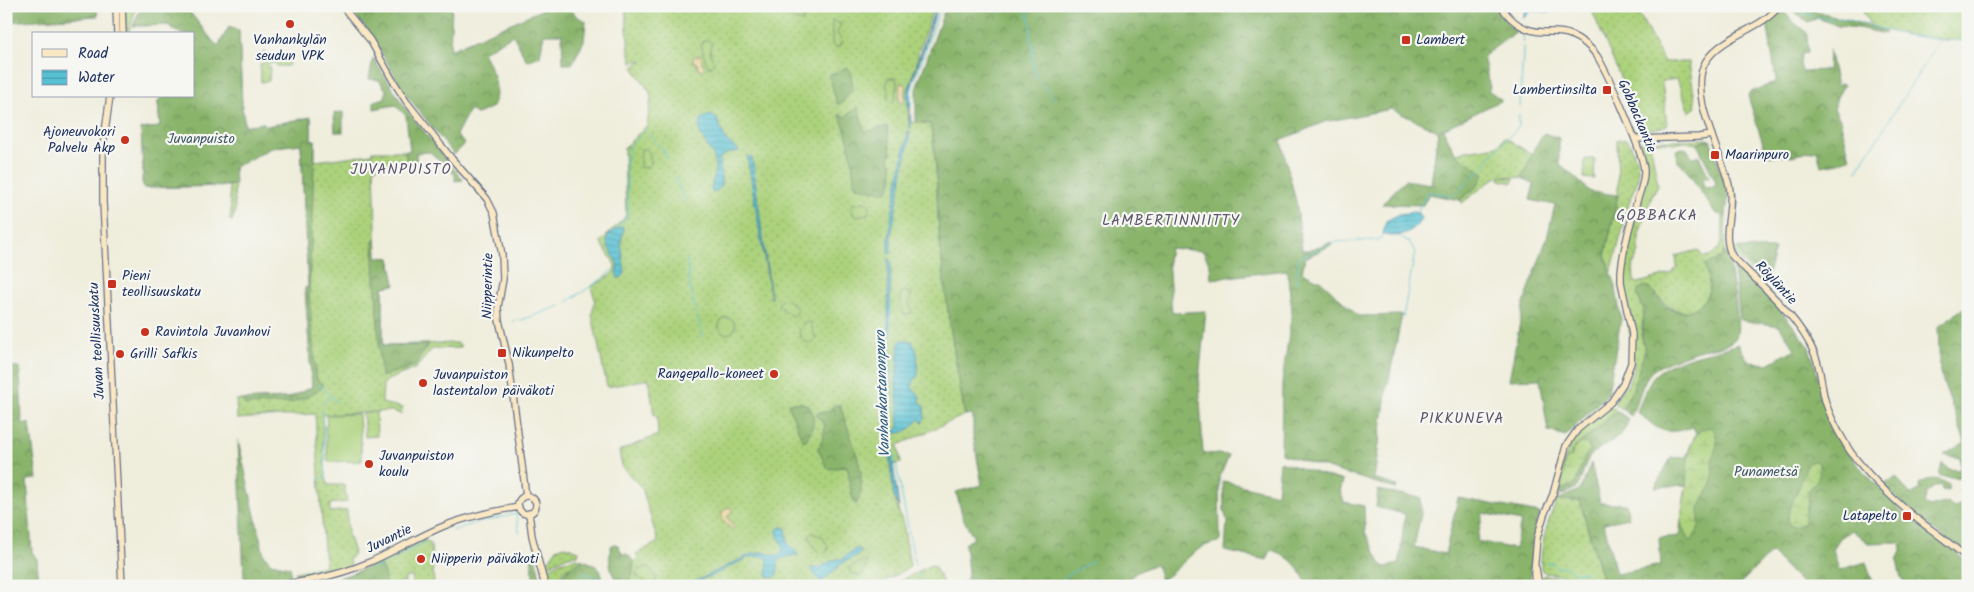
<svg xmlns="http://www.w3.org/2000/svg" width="1974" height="592" viewBox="0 0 1974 592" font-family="Kalam,sans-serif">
  <defs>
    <pattern id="grass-dots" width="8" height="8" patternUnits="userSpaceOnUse" patternTransform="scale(1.25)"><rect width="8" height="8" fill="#acd27b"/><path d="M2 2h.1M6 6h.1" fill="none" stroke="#93b56d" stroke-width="1.8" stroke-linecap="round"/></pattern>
    <pattern id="forest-crowns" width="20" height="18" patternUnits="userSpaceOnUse" patternTransform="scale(1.25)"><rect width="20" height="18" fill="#89b46b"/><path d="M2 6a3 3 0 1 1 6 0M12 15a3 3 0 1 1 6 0" fill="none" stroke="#6f935b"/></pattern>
    <pattern id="wetland-marsh" width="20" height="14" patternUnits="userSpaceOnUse" patternTransform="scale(1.25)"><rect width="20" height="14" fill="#acd27b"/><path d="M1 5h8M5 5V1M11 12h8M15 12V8" fill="none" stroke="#93b56d"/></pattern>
    <pattern id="sand-dots" width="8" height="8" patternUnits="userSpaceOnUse" patternTransform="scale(1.25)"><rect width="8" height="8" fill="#eeda9e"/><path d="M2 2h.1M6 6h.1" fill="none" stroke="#ccbb8a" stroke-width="1.8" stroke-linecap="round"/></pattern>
    <pattern id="water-rules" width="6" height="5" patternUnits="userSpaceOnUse" patternTransform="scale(1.25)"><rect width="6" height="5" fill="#57c1d3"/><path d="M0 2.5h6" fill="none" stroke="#479dae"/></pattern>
  </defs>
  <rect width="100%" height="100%" fill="#f6f6f2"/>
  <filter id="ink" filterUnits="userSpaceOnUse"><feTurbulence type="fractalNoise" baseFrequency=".02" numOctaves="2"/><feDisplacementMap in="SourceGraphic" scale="10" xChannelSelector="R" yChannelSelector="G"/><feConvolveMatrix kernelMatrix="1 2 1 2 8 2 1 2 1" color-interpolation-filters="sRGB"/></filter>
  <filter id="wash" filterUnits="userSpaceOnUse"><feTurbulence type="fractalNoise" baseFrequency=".0096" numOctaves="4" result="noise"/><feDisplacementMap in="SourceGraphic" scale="20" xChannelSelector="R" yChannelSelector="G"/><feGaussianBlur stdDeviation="1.12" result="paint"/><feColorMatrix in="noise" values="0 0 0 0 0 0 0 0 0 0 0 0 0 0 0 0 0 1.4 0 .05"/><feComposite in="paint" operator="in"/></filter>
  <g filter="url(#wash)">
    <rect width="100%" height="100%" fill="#efeddb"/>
    <!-- grass -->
    <path fill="url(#grass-dots)" stroke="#64806c" d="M125,6H137L128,34H125Z
      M142,6H185L215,44L218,46L229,27L239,30L242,107L245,126L264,123L267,126L311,117V140H315V161L372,154V151H405L408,166L374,167L377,257L390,258L395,285L383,287V345L457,343L460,345V348L432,349L416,368L388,380L383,385L382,403L403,408L401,414L392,411L322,415L326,477L328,485H344L347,502L330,504V512L347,510L348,534L354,553L349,560L351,567L299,580L295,578V572L325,566L315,414L237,419L236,400L289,398L312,387L305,288L308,287L301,144L273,147L234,167L235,213L232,221L229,220L231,214L229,186L144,188L142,181L143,169L141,129L160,127L158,102L162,96H194V34H181L168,25L133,26Z
      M625,6H934L918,54V60L907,95L909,123L916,122L930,124C938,159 936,195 939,230C944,292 954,354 965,415L898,445L901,463L890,465L894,496L904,528L910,567L876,586H633L627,581L632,577L634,562L638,557L636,554L658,542L642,488L622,467L619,451L658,435L657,416L654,415L649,379L607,387L592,315L595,299L591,287C624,267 619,271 600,242L624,218L626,214L624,148L647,125L651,99L650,92L633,67L642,60L632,62L629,51Z
      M1590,6H1635L1664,62H1689L1696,107L1689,112L1677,79L1662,81L1667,126L1643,131Z
      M1861,6H1968V41C1935,40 1903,35 1871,27Z
      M263,52H265V57H276L277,63L267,64V66L270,67L269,81L261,82L260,64H263Z
      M1505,137L1532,155L1522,178L1502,176L1514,179L1512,183L1500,180L1501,176L1493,179L1462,203L1460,200L1477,186L1455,153L1497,146Z
      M1617,139L1627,140L1631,145L1638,165V180L1631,196L1611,274L1605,256L1618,195Z
      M1707,139L1709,140L1697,144L1684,142L1675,144L1670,142H1653L1651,146L1658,185L1652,196L1639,234V252L1633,265L1634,281L1638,283L1671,274L1677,267L1676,256L1698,250L1703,257C1726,255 1722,233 1723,216L1726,217L1724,256L1714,262C1712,275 1711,289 1704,300C1691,322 1664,309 1655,292C1646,307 1641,319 1642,336C1642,341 1645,346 1645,351C1645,368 1630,395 1622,409L1615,404V401L1624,386L1627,387L1635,363L1633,362L1623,275L1624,262L1647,175L1646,164L1639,143L1640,141Z
      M1732,248H1738L1744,259L1765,282L1762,283L1733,253Z
      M1608,408H1614L1617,411L1572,450L1561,493L1565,494L1558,495L1556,491C1562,470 1565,446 1581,430C1589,422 1600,416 1608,408Z
      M1557,500L1580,501L1604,586L1594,581L1546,573L1541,570C1540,545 1547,522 1557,500Z
      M424,540L429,542L431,545L434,584L413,585L412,576L405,578V582H399V586H322V582C358,574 391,557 424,540Z
      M565,546L579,551L578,555L568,556L544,568V563L550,559L556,549Z
      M577,558L583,560L565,570L550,586H547L544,572L560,562Z
      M931,565L934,566L945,586H891Z
      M1545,575L1595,585V586H1544L1543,576Z"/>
    <!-- forest -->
    <path fill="url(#forest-crowns)" stroke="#527264" fill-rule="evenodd" d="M6,6H96L98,16L6,22Z
      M142,6H185L215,44L219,46L229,27L239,30L242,107L245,126L264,123L267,126L311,117V140H315L309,295L316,378L324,386L307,397L291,403L245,405L243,400L289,398L312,387L305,288L308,287L301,144L273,147L234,167L235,185L144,188L142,181L143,169L141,129L160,127L158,102L162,96H194V34H181L168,25L133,26Z
      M360,6H452L450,50L550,6H570L576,16L586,21L584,41L572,64H563L562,34H544L540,56L527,61L513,35L483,52C492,72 501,84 493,107L477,114L469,110L456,135L465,144L454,155L405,93L369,32L356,16Z
      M946,6H1493L1516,32L1483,56L1490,88L1488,90L1502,100L1443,129L1455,153L1484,174L1477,186L1460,200L1429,194L1423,205L1382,204L1405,180L1431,184L1438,131L1391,109L1324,122L1281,140L1297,206L1302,250H1308L1332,242L1333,244L1305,258L1302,272L1321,281L1358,316L1402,315L1386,394L1374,479L1397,486L1396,489L1281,454L1282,383L1292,311L1287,270L1211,279L1210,265L1203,251L1170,248L1168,260L1172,313L1206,311L1199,379L1203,453L1229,455L1219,479L1220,542C1192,545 1184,567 1161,580L1156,564L1137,572L1120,586H955L967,580L968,572L965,544L974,538L963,518L956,492L982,485L973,435V415H965C954,354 944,292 939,230C936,195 938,159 930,124L916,122V89Z
      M1786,6H1799L1885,31V34L1859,28L1838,26L1818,18L1808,22Z
      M1782,9L1792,21L1807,33L1808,53L1801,54L1800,64L1802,71L1828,70L1829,50L1837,86L1842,83L1844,85L1837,97L1834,108L1840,120L1850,158L1838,163L1821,166L1817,150L1791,156H1769L1766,153L1748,96L1749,93L1773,83L1776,80L1767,22L1776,16Z
      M373,58L406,109L463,180L455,181V175L430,152L416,153L417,168L408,169L405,151H410L406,116L395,105L374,109V101L385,98L386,90L379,80L369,79Z
      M847,67L850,70L853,88L841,104H837L829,75Z
      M858,107L865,132L887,126L891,153L889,159L892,165L893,178L887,192L870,190L856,186C853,180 854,176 853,170C851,151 847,131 839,114L845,117Z
      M343,112V132H335L334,113Z
      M1544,133L1559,138V163L1591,192L1618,195L1605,256L1615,283L1621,319L1608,393L1566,436L1548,431L1540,379L1509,380L1523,306L1547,238L1555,205L1530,200L1534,184L1522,178L1535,147Z
      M1710,140L1727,189L1728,196L1726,217L1715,213L1685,168L1678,162L1676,150L1682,148L1687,149L1692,157L1699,156L1709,177L1702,179L1704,188L1714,187L1716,182L1697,144Z
      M376,237L377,257L390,258L395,285L383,287V346L429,345L424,350L416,365L381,377L373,243Z
      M1738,248L1775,249L1766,281L1744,259Z
      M1725,252L1729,258C1730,271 1742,329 1736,337C1730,348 1709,347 1698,351C1688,354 1659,365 1652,371C1641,381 1639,403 1631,416L1622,409L1632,391L1645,351L1642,338L1644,311L1637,294L1638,290L1644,286L1650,288C1657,294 1660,304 1669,308C1686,318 1705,306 1709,289C1710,282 1706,272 1704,265L1720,259Z
      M1739,267L1787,318L1808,345L1815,365L1828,418L1838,437L1856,463L1903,513L1949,545L1968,564V586H1908L1901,578L1897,560L1902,549L1900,542L1868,543L1852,530L1840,538L1833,549L1839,570L1866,562L1874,586H1804L1771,552L1738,586H1604L1580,501L1557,500L1581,489L1591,463L1600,503L1626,504L1629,518L1604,523L1616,574L1661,565L1659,538L1679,536L1686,485L1655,487L1671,458L1686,457L1696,433L1693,427C1663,436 1660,431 1637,412C1641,402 1645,389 1651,380C1665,358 1715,353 1738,344L1749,362L1768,364L1795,349L1779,326L1740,320L1734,268Z
      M1968,306V368L1959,374L1968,390V477L1963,478L1939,476L1942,463L1949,469L1960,470V458L1944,455L1965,442L1940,373L1938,327L1958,312Z
      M6,367H20L22,423L30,424L37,479L27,480L32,552L37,559L39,586H6Z
      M788,403H802L809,406C817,420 813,427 806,440H802Z
      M834,405H840C848,434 872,478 856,505C849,494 851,479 847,466L830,469L826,466L818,449L824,435L825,425L816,415L819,412H828Z
      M1617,411L1628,419C1627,438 1604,443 1592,454C1583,463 1584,477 1577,487L1565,494L1561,493L1560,488L1572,456V450Z
      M238,440L264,555L271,563L290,567L291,582L253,584L247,582L244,577Z
      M1280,462L1343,481L1340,491L1344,502L1364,506L1365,532L1380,563L1385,567L1399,564L1405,514L1376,507L1378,490L1421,498V514L1414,547L1445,554L1458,498L1540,513L1532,544L1530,586H1308C1298,566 1292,557 1271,550L1267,560L1225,551L1227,521L1224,510L1223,481L1277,494ZM1483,513L1521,521L1515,549L1477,541Z
      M1896,477L1910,495L1921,489L1919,484C1931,477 1936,478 1949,484L1948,491L1942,490L1941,485C1930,487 1926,493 1924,504L1930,507L1948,502L1954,508L1966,499L1959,490L1968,484V559L1882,486Z
      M615,544L618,545L622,554H627L634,562L632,577L627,581L633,586H617C612,569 607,566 611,546Z
      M531,555L535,556L542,586H534Z
      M583,560C597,565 603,570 603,584L592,578L579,586H552L567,570Z
      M379,563L384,573L386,586H322V582L339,579Z"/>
    <!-- wetland -->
    <path fill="url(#wetland-marsh)" stroke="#64806c" d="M1710,427L1716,433L1717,445L1712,460L1713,482L1699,508V528L1692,541L1688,539C1686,534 1681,527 1681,522C1681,510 1685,498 1686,487C1688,468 1685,431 1710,427Z
      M1582,442L1587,444L1590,450L1585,456L1575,484L1561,490L1565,460L1572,456V450Z
      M1814,461L1818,462C1823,474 1816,482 1808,491L1809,498L1803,524L1794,527L1789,525C1786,510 1792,503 1798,490C1801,481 1804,472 1808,463Z"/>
    <!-- sand -->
    <path fill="url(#sand-dots)" stroke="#84847e" d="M701,55L702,63L705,68L701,70L698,67L697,63L693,61L694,56Z
      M900,83L906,85L904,100L901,103L899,102Z
      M728,507H730L732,511L727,517L734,527L732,529L722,520L723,517L721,513Z"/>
    <!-- pitch -->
    <path fill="#acd27b" stroke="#64806c" d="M782,7L798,10L804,15V18L802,22L789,18L780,11Z
      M832,20L841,24L837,33L842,41L839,47H835L832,45Z
      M708,40L711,43L710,54L714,62L711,67L707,65L701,45L703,41Z
      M282,56L291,59L288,66H277L276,59Z
      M889,78H895L897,81L895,100L892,103L887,98L889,92L886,85Z
      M646,149L649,152L651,163L649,166L642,168L640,167L641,149Z
      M1585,159H1595L1594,179L1584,178Z
      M865,202L870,206L868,214L854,216L851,208L853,204Z
      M905,291L911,294L909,304L912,310L911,313L905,315C901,312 900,298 901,293Z
      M781,300C789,298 794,305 798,311L796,314L791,316L778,305Z
      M719 326a8 8 0 1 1 16 0a8 8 0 1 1-16 0Z
      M810,322L816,339L814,342L808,343L802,339L799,332L804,323Z
      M376,412L377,436L365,437L363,413Z
      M359,414L362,461L328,462L325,426L327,425L326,415Z
      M811,533L822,536L828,547L827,552L821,554C816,551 810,542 809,535Z
      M865,560L867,563L862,575L859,576L850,572L849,568Z
      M646,567L650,568L656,578V582L653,584H648L636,575L637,571Z"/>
    <!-- water -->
    <path fill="url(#water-rules)" stroke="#397898" d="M936,6H938L912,83L910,95L911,128L909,127L910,113L907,95Z
      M1530,6H1554L1549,12L1531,11L1524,18V12Z
      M711,115L717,119L726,140L739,151L728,153L720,158C716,170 729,186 713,193L711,189C713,179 717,168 714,158C708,144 694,134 702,118Z
      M908,131H910L909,140L891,236V254L888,253L890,224Z
      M747,155L752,158L753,164L771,299Z
      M1413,212L1418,213L1421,218C1416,232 1396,240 1383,234L1386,221L1399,214Z
      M622,227L624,228L621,242L625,273L621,278H618L616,272L618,266C613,249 593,237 622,227Z
      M888,259H890L891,267L889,357L890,430L896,431L899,426L896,382L899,343L902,340L912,341L917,352L918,375L913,382L912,388L920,397V402L924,406L925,418L922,423L919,418C914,429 904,434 891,433V449L899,507L894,496L888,443Z
      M783,526L786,529L788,544L799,555L790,556L780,559C776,565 780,572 775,577H770L767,575L768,558L759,556L747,558L708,578L706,577L695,585L686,586L749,555L762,552L773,555H780C788,545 776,539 777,530Z
      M855,549H860L861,553L841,564L822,582L819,580L811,569V567L818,569L833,560L842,559Z"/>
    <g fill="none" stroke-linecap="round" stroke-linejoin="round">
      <!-- stream -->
      <path stroke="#57c1d3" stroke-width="1" d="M1026,6L1031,23L1030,41L1033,44L1032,62L1037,79L1055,99
        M1798,6L1803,13L1822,18L1846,19L1904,35L1940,40L1968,41
        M1963,41L1968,66
        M911,107V91L941,6
        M1520,107L1524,32
        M649,134L664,151L668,159
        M1857,171L1939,41
        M675,177L686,203
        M1417,212L1428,192L1453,195L1486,165L1490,157L1519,126V115
        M617,229L618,226L623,222L628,215L626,160L629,147L646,129
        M1398,236L1411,244L1415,252L1403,317
        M687,259L690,288L703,337
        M1296,283L1299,258L1335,242L1377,240L1385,235
        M890,300L892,442L915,565
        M567,302L602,279L612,270
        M513,321L522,320L560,306
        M318,384L337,402
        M322,405L331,396
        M320,478L326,477L322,410
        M452,531L468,525L516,514L519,532
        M1547,563H1553L1556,568L1564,566L1575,573L1585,572L1589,578
        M373,570L426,542
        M918,571L924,586
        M613,584L616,586
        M567,586L584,573L603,579
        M1057,586L1068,575L1093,561"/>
    </g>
  </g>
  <g filter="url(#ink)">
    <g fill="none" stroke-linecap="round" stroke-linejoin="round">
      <defs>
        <path id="secondary" d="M116,6L117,34
          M122,6L123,34
          M342,6L370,40L392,79L406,101L452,159L487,199L494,213L502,255L503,279L498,307L499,320L509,364L526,496
          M1501,6C1511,22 1526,32 1544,32C1554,32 1562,31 1571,35C1580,39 1591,47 1597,56C1607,72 1645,156 1644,172C1644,183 1640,191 1637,201C1630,224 1623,249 1621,272V282L1632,334L1631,363L1623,384L1611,402L1578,429L1566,446L1553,494L1544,515L1537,538L1534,573L1535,586
          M1779,6C1761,30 1723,35 1706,61C1687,91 1721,153 1729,185C1735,209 1720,233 1732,256C1760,284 1800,318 1815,355C1821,369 1821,385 1825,400C1830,418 1840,435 1850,451C1868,476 1893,499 1917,519C1934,532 1952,544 1968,559
          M110,96L103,146V202L122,586
          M1635,139L1699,137L1712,135
          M518 505a9 9 0 1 1 18 0a9 9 0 1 1-18 0Z
          M529,513L532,536L545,586
          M1536,568L1539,586
          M267,586C300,583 334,577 365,564C392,553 417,537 444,526C469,516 494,511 519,507"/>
      </defs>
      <!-- secondary casing -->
      <use href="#secondary" stroke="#65728a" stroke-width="8"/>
      <!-- secondary -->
      <use href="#secondary" stroke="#fae7c3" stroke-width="5.5"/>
    </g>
  </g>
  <!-- markers -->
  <g fill="#c8321e" stroke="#f6f6f2" stroke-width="2">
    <circle cx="290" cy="24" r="5"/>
    <rect x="1401" y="35" width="10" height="10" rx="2.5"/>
    <rect x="1602" y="85" width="10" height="10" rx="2.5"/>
    <circle cx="125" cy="140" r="5"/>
    <rect x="1710" y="150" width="10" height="10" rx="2.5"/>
    <rect x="107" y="279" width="10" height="10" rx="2.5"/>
    <circle cx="145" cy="332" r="5"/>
    <rect x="497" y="348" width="10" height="10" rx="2.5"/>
    <circle cx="120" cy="354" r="5"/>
    <circle cx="774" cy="374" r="5"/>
    <circle cx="423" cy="383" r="5"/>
    <circle cx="369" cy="464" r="5"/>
    <rect x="1902" y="511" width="10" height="10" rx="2.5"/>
    <circle cx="421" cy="559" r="5"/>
  </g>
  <g text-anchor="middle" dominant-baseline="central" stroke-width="4.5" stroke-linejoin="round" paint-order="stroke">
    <!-- poi labels -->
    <g font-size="14" fill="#1b2f5e" stroke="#f6f6f2" text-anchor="start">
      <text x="290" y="40" text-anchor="middle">Vanhankylän<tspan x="290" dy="16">seudun VPK</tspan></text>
      <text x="1416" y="40">Lambert</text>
      <text x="1597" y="90" text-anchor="end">Lambertinsilta</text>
      <text x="115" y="132" text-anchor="end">Ajoneuvokori<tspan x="115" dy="16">Palvelu Akp</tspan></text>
      <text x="1725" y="155">Maarinpuro</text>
      <text x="122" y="276">Pieni<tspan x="122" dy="16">teollisuuskatu</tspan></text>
      <text x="155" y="332">Ravintola Juvanhovi</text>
      <text x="512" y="353">Nikunpelto</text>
      <text x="130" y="354">Grilli Safkis</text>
      <text x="764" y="374" text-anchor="end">Rangepallo-koneet</text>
      <text x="433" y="375">Juvanpuiston<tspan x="433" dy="16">lastentalon päiväkoti</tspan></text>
      <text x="379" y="456">Juvanpuiston<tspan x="379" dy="16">koulu</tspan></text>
      <text x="1897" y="516" text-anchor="end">Latapelto</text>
      <text x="431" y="559">Niipperin päiväkoti</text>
    </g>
    <!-- street labels -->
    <g font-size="14" fill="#1b2f5e" stroke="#f6f6f2">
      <text transform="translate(1637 116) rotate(67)">Gobbackantie</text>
      <text transform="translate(1776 283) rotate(47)">Röyläntie</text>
      <text transform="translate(488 286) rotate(-89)">Niipperintie</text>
      <text transform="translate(97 341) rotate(-93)">Juvan teollisuuskatu</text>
      <text transform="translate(389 539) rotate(-26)">Juvantie</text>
    </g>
    <!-- park labels -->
    <g font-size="14" fill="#3f5865" stroke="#f6f6f2">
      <text x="201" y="139">Juvanpuisto</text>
      <text x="1766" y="472">Punametsä</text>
    </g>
    <!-- neighbourhood labels -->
    <g font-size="15" letter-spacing="1" fill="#5e566b" stroke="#f6f6f2">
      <text x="401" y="170">JUVANPUISTO</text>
      <text x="1657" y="216">GOBBACKA</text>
      <text x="1171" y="221">LAMBERTINNIITTY</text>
      <text x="1462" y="419">PIKKUNEVA</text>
    </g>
    <!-- water labels -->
    <g font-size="15" font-style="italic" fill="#2d5b81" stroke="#f6f6f2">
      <text transform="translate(883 394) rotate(-92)">Vanhankartanonpuro</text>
    </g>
  </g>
  <!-- margin -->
  <rect width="1974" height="592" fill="none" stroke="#f6f6f2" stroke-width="25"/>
  <!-- legend -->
  <rect x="32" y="32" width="162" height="65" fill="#f6f6f2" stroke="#9ea6b7"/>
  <rect x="42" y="49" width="25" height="8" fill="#fae7c3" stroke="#9ea6b7"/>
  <text x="78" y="58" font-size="15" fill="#1b2f5e">Road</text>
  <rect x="42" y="70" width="25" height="15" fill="url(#water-rules)" stroke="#9ea6b7"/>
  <text x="78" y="82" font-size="15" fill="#1b2f5e">Water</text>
</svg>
